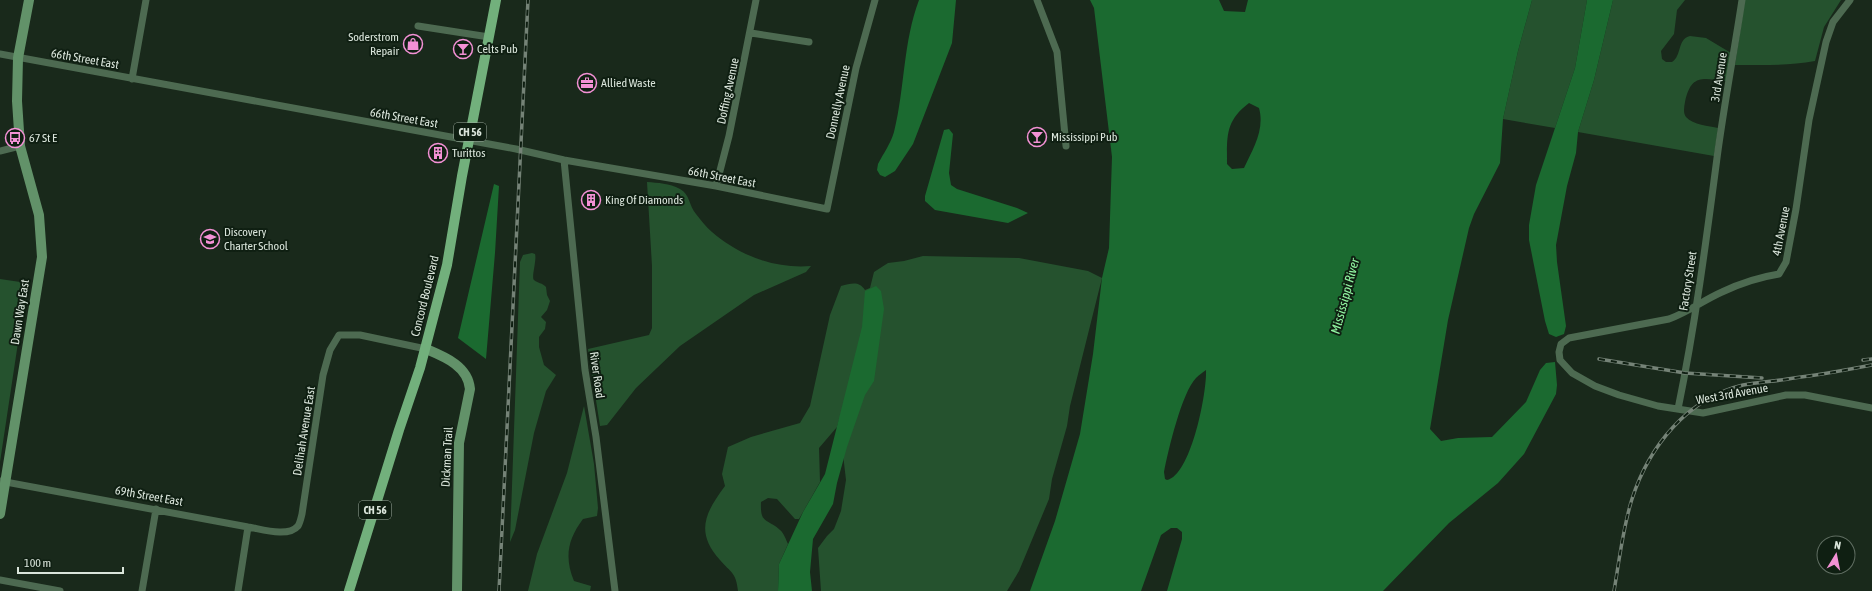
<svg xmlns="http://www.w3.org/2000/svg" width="1872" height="591" viewBox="0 0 1872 591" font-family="'Asap Condensed',sans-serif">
  <rect width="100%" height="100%" fill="#19291b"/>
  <!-- green -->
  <path fill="#25522e" d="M1532,0H1587L1575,68L1555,128L1503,119L1518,51Z
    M1613,0H1685L1677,10L1674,34L1661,51L1662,59L1666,62H1672C1682,56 1677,39 1690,36L1706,38L1731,53L1726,81C1702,78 1691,74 1685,102C1684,107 1683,113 1686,117C1693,125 1709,126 1718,128L1714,156L1578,132L1594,80Z
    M1745,0H1841L1824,27L1815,61C1788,66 1762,65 1735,65Z
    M647,182C658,183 669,183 680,189C690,194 689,206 696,214C701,220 706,227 712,232C740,256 775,269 811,266L806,272L754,295L680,346L636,388L607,425L600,426L588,349L649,335L652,328V266Z
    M532,253L535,254C537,260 531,278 534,280C537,283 543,283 546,287L547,295L550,301L547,310L541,317L546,322L545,329L539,337V347L544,365L556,375L546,391L534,433L515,530L510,542L520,262L523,255Z
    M923,256L1019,258L1088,271L1102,278L1070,406L1067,426L1052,479L1049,499L1019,571L1007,591H821L818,548L827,536L834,529L841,511L846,480L839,420L837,427L819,448L820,482L799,519H795L777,499L768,498L761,502C760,525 767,518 780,530C784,533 786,540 788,544L779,564L778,591H738C736,572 731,573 720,560C695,532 705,513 725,486L722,474L728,447L751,437L800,423L810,406L830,315L841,286C852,283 859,281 865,290L870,288L874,272L888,263L904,261Z
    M0,279L27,283L0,462Z
    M584,406L594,464L598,508L597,516L583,519C568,539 564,557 574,581L591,586L590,591H528L537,554L567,473Z"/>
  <!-- water -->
  <path fill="#1b6a30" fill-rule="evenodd" d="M919,0H956L952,43L913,144L895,171L885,177L880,175L877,170L878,164C883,154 891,143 894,132C905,88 903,42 919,0Z
    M1090,0H1219L1224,11L1245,12L1248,0H1532L1518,51L1503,119L1500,163L1474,214L1469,228L1448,320L1430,429L1441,441L1458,438L1492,437L1526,402L1540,370L1546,363L1555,362L1557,385L1556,394L1524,454L1498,483L1449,523L1383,591H1167L1182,539V532L1177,528H1171L1161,535L1141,591H1030L1055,521L1080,434L1093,354L1102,278L1109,248L1112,157L1094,8ZM1249,103L1259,108C1265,130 1253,149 1244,168L1232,169L1227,164C1227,137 1225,121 1249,103ZM1206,370C1207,393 1191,475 1167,480L1165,479L1164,472C1168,451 1182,392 1196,378C1199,375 1203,372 1206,370Z
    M1587,0H1613L1594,80L1578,132L1576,153L1567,186L1556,245L1557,262L1566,326L1564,334L1556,337L1549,334L1545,321L1529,240V225L1536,185L1575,68Z
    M949,129L953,134L949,173L951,185L957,189L1017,208L1028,213L1008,223L935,210L925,201V196L944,130Z
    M494,184L499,186L495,253L486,359L458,338Z
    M876,286L881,291L884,309L874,381L865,395L847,447L837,483L833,504L813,539L810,572L812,591H778L779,564L803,512L825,474L862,327L865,291Z"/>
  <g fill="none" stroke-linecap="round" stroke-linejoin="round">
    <!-- street -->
    <path stroke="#4d6a51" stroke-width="7" d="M1037,0L1057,52L1066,146
      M1850,0L1833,22L1826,42L1809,120L1796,209L1786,262L1779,274C1760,277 1741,283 1722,292C1704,300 1688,312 1669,319L1569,338L1561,344L1559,352L1560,360L1572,373L1595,386L1619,395L1658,406L1703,413L1786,395H1805L1872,408
      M418,26L489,37
      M751,33L809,42
      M0,54L516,149L564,160L716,186L827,209L856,68L875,0
      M132,79L146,0
      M0,151L20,146
      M564,160L585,370L596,437L615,591
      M716,186L729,136L756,0
      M1678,409C1695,326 1706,242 1717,158C1724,105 1734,53 1742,0
      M0,481L248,527C261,529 288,538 298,526C300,523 301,518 302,514L323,375L330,350L339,335H360L426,349
      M0,580L60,591
      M142,591L156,509
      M238,591L248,527"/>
    <!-- secondary -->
    <path stroke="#629269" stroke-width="10" d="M426,349C445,357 468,366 470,389L459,443L457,591
      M0,514L42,257L39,215L20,146L17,101L18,58L29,0"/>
    <!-- primary -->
    <path stroke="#72b07c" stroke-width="10" d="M349,591L399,430L420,368L447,265L462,176L496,0"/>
    <defs>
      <path id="rail" d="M1599,359L1685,373L1762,378
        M1863,360L1872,359
        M499,591L528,0
        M1614,591C1619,562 1623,527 1632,499C1649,446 1688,398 1743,385C1760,382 1778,381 1794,378C1820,375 1846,370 1872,365"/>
    </defs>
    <!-- rail casing -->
    <use href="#rail" stroke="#758377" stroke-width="3.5"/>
    <!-- rail -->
    <use href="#rail" stroke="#0f1f12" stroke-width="2" stroke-dasharray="6" stroke-linecap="butt"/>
  </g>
  <!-- icons -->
  <defs>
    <symbol id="shop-ring" viewBox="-11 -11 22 22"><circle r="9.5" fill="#0f1f12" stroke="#f391d5" stroke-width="1.5"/><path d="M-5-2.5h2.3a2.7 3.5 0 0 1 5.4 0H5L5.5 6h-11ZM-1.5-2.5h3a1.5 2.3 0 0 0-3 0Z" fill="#f391d5"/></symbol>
    <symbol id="bar-ring" viewBox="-11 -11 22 22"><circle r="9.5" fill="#0f1f12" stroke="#f391d5" stroke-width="1.5"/><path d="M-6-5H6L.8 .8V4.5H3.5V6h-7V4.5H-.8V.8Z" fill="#f391d5"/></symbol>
    <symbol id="office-ring" viewBox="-11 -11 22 22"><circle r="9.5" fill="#0f1f12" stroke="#f391d5" stroke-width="1.5"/><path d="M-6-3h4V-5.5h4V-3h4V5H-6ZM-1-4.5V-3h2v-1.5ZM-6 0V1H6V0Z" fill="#f391d5"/></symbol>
    <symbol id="bus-ring" viewBox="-11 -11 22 22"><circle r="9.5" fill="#0f1f12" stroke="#f391d5" stroke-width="1.5"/><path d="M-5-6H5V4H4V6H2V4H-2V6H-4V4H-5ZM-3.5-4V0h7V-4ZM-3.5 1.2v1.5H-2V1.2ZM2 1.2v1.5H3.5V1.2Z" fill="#f391d5"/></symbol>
    <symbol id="building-ring" viewBox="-11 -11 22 22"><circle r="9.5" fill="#0f1f12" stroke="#f391d5" stroke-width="1.5"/><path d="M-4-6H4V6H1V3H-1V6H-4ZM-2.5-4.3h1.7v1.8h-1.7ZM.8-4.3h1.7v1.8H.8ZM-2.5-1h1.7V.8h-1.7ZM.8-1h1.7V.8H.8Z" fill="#f391d5"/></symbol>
    <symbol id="school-ring" viewBox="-11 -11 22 22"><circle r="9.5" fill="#0f1f12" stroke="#f391d5" stroke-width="1.5"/><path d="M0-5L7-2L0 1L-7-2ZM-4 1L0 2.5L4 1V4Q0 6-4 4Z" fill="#f391d5"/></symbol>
  </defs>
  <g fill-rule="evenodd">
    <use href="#shop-ring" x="402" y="33" width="22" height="22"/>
    <use href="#bar-ring" x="452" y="38" width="22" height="22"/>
    <use href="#office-ring" x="576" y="72" width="22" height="22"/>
    <use href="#bar-ring" x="1026" y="126" width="22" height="22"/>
    <use href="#bus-ring" x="4" y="127" width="22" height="22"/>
    <use href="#building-ring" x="427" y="142" width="22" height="22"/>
    <use href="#building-ring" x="580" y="189" width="22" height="22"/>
    <use href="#school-ring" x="199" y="228" width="22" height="22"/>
  </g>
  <g text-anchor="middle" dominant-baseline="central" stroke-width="4" stroke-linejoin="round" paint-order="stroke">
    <!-- shield labels -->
    <g fill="#0f1f12" stroke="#9daa9f" stroke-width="1">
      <rect x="454" y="123" width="32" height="18" rx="3"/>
      <rect x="359" y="501" width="32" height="18" rx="3"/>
    </g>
    <g font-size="11" font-weight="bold" fill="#dae5db">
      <text x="470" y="132">CH 56</text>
      <text x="375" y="510">CH 56</text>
    </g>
    <!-- poi labels -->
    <g font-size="12" fill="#dae5db" stroke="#0f1f12" text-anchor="start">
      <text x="399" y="37" text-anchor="end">Soderstrom<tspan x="399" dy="14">Repair</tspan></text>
      <text x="477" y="49">Celts Pub</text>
      <text x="601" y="83">Allied Waste</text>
      <text x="1051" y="137">Mississippi Pub</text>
      <text x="29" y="138">67 St E</text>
      <text x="452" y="153">Turittos</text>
      <text x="605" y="200">King Of Diamonds</text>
      <text x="224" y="232">Discovery<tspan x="224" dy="14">Charter School</tspan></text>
    </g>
    <!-- street labels -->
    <g font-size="12" fill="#dae5db" stroke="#0f1f12">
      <text transform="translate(85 59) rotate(10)">66th Street East</text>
      <text transform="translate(1719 77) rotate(-81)">3rd Avenue</text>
      <text transform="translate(728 91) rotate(-78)">Doffing Avenue</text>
      <text transform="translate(838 102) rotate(-78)">Donnelly Avenue</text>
      <text transform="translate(404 118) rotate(10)">66th Street East</text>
      <text transform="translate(722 177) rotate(11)">66th Street East</text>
      <text transform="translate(1781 231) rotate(-79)">4th Avenue</text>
      <text transform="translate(1688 281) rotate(-81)">Factory Street</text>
      <text transform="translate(425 296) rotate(-76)">Concord Boulevard</text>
      <text transform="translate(20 312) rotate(-81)">Dawn Way East</text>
      <text transform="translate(597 375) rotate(82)">River Road</text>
      <text transform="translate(1732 394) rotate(-10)">West 3rd Avenue</text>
      <text transform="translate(304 431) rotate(-81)">Delihah Avenue East</text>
      <text transform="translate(447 457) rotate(-87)">Dickman Trail</text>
      <text transform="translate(149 496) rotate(10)">69th Street East</text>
    </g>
    <!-- water labels -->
    <g font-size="13" font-style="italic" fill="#93f7a3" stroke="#0f1f12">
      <text transform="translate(1345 296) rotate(-75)">Mississippi River</text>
    </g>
  </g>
  <!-- north arrow -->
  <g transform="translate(1836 555) rotate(10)"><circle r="19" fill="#0f1f12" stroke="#606e62"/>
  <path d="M0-3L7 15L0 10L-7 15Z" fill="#f391d5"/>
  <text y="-6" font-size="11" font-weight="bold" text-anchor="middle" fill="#dae5db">N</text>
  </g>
  <!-- scale -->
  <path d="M18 567v6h105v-6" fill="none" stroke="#dae5db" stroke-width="2"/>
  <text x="24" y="567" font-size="12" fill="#dae5db" stroke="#0f1f12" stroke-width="3" paint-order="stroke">100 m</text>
</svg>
